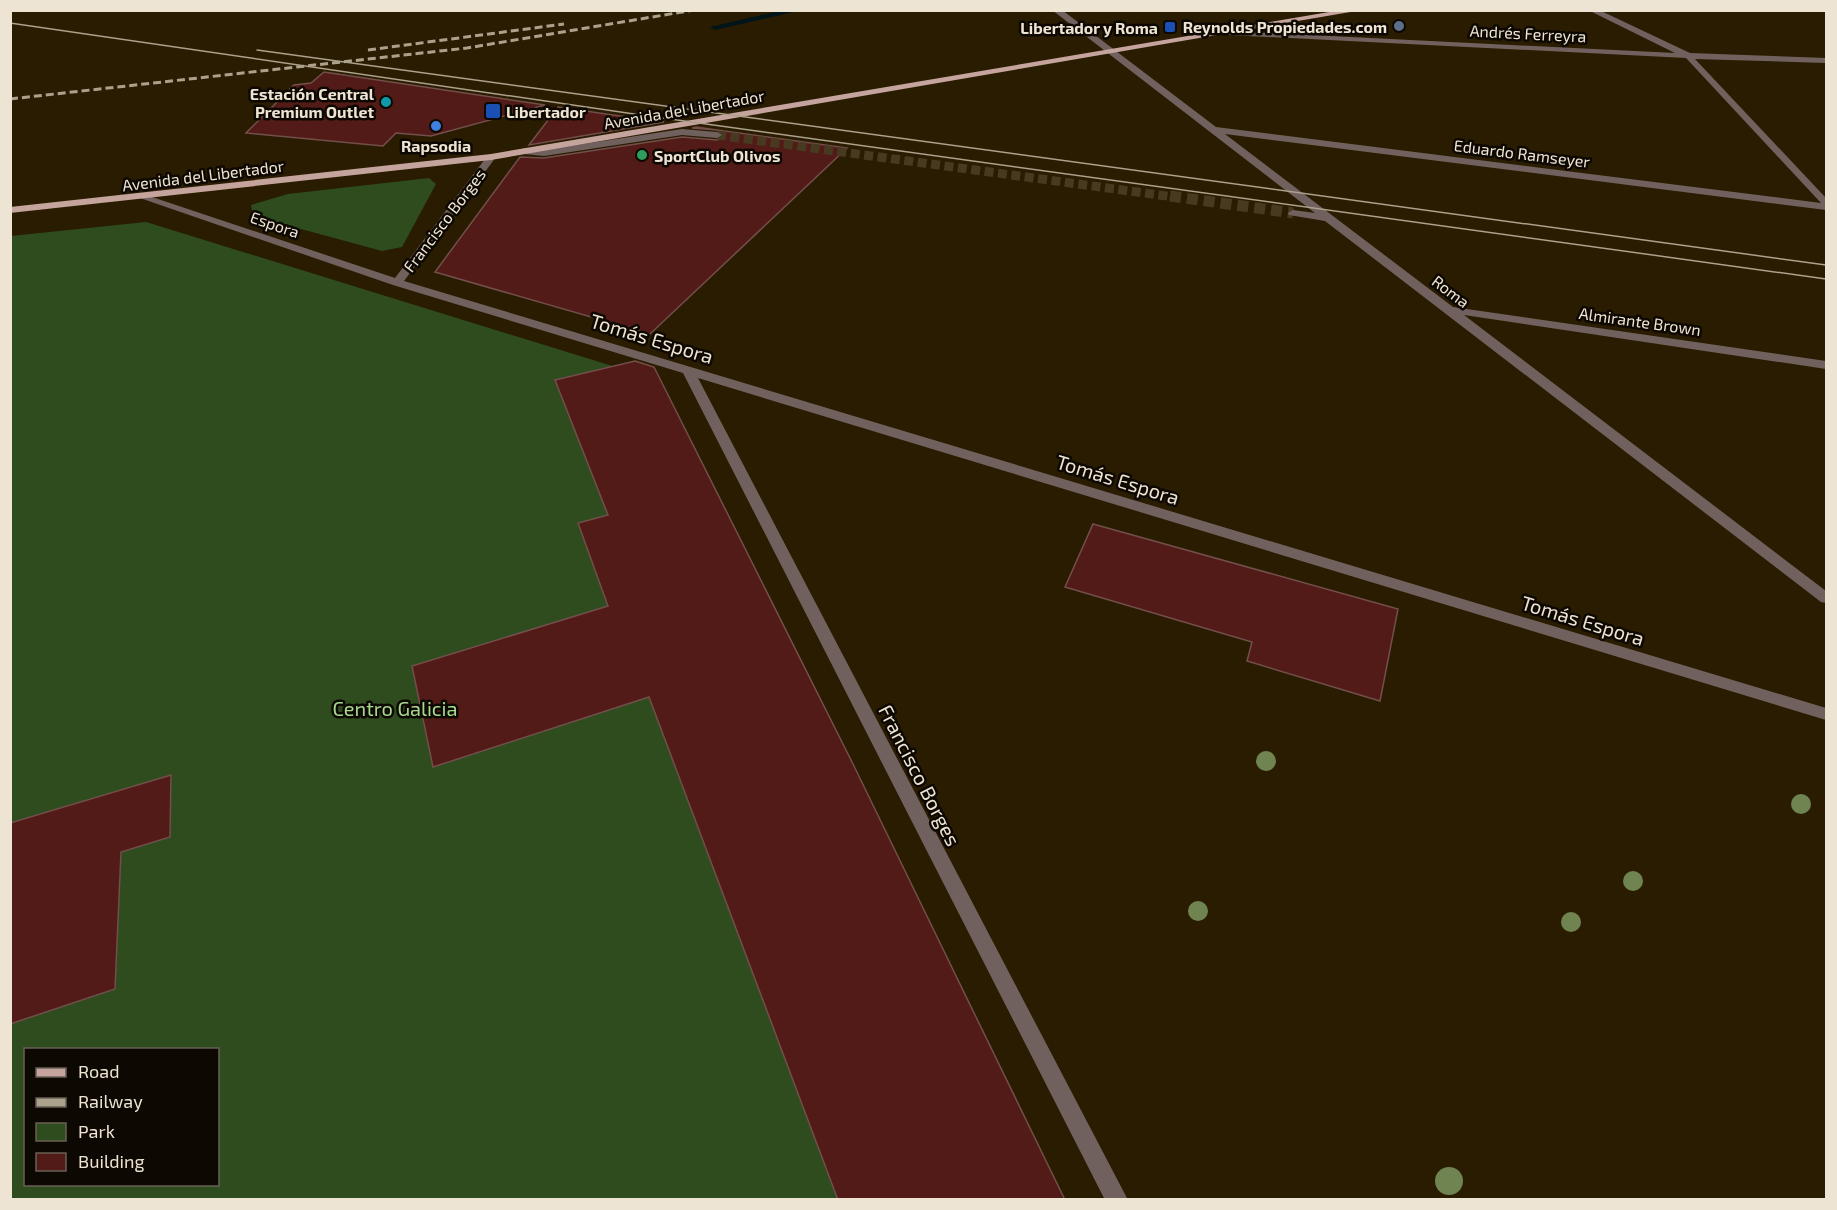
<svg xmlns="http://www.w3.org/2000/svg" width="1837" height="1210" viewBox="0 0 1837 1210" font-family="'Exo 2',sans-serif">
  <rect width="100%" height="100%" fill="#2a1c01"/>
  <!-- green -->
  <path fill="#2e4c1e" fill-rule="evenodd" d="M429,178L436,184L402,247L382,251L253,216L251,205L288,194Z
    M146,222L661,381L853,764L1054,1199L11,1200V236ZM26,1050H218V1184H26Z"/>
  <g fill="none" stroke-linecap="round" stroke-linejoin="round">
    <!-- stream -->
    <path fill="#001519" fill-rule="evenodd" d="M783,10H802L715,30L710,27Z"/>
  </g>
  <!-- building -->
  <path fill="#521b17" stroke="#724f4b" stroke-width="1.5" d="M324,72L545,105L431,136L396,133L383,146L246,133L294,85L311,83Z
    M558,107L627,117L664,122L529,145Z
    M696,127L847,148L650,334L435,272L520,157L544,158L682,137L717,140L724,136L717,130L692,128Z
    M635,361L654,367L853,764L1065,1200H838L649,697L433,767L412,666L608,606L578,523L608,515L555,380Z
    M1093,524L1398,609L1380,701L1247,661L1252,642L1065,587Z
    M171,775L170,837L121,852L115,989L10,1024V823Z"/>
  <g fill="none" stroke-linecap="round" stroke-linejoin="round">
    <!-- minor-tunnel-far1 -->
    <path stroke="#473a21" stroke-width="9" stroke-dasharray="9 4.5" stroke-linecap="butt" d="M717,135L1181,198"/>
    <!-- minor-tunnel -->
    <path stroke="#473a21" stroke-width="11" stroke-dasharray="11 6" stroke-linecap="butt" d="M1170,196L1293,213"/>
    <!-- minor -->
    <path fill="#71615e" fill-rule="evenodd" d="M1052,10H1062L1216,127L1821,203L1686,58L1228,35L1224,33L1228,31L1675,53L1588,10H1599L1690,53L1826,58V63L1695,59L1826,198V210L1225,134L1453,307L1826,361V369L1464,315L1826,591V603L1821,602L1325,221L1289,215L1288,213L1293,210L1315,213Z
      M682,129L717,132L722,135L717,138L682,135L544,156L524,154L519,151L524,148L544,150Z
      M488,155L496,157L404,281L1826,708V720L698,378L1128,1200H1105L683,373L393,285L137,197L146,195L395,278Z"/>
    <!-- major -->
    <path fill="#c5a49e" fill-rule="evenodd" d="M1341,10H1362L491,160L10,213V207L491,154Z"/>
    <!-- tram -->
    <path stroke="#aca18d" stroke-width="1.5" d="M10,23L641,115L1826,279
      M257,50L1826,265"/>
    <!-- rail -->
    <path stroke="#aca18d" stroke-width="3" stroke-dasharray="8 4" stroke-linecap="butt" d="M368,50L564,24
      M10,99L467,48L694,10"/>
  </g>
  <!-- trees -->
  <g fill="#6f8450">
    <circle cx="1266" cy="761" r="10"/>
    <circle cx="1801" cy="804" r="10"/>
    <circle cx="1633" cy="881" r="10"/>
    <circle cx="1198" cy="911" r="10"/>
    <circle cx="1571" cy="922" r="10"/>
    <circle cx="1449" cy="1181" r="14"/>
  </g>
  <!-- markers -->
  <circle fill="#5c6f8a" stroke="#0d0801" stroke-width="2" cx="1399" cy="26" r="6"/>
  <g fill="#1a4fb4" stroke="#0d0801" stroke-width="2">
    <rect x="1164" y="21" width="12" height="12" rx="3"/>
    <rect x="485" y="103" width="16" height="16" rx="3"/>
  </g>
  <circle fill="#0f9aa8" stroke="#0d0801" stroke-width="2" cx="386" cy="102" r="6"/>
  <circle fill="#3f7fe0" stroke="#0d0801" stroke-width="2" cx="436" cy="126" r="6"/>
  <circle fill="#2e9e5b" stroke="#0d0801" stroke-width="2" cx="642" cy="155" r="6"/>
  <g text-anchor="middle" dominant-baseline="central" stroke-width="5" stroke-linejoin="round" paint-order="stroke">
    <!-- far-poi labels -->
    <g font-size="16" font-weight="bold" fill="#ede4d4" stroke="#0d0801" text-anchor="end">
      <text x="1387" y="26">Reynolds Propiedades.com</text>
      <text x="1158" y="27">Libertador y Roma</text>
      <text x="374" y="93">Estación Central<tspan x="374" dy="18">Premium Outlet</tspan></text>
      <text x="506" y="111" text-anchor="start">Libertador</text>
      <text x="436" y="145" text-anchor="middle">Rapsodia</text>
      <text x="654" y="155" text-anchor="start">SportClub Olivos</text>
    </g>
    <!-- far-street labels -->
    <g font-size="16" fill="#ede4d4" stroke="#0d0801">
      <text transform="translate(1528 33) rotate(3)">Andrés Ferreyra</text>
      <text transform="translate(684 109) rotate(-10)">Avenida del Libertador</text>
      <text transform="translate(1522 153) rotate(7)">Eduardo Ramseyer</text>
      <text transform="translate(203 175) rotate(-7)">Avenida del Libertador</text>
      <text transform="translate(444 220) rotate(-53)">Francisco Borges</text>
      <text transform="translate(275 224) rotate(19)">Espora</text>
      <text transform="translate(1451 291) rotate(37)">Roma</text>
      <text transform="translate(1640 321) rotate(8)">Almirante Brown</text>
    </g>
    <!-- street labels -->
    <g font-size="20" fill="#ede4d4" stroke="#0d0801">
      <text transform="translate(652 338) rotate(17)">Tomás Espora</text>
      <text transform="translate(1118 479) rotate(17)">Tomás Espora</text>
      <text transform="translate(1583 620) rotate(17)">Tomás Espora</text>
      <text transform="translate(920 775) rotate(63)">Francisco Borges</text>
    </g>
    <!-- park labels -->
    <g font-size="20" fill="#a7da90" stroke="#0d0801">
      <text x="395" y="708">Centro Galicia</text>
    </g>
  </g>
  <!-- border -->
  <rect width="1837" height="1210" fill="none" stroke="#ede4d4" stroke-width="24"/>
  <!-- legend -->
  <rect x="24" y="1048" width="195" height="138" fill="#0d0801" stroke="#676055" stroke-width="1.5"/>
  <rect x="36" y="1068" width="30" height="9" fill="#c5a49e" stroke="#676055" stroke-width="1.5"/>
  <text x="78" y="1078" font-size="18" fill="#ede4d4">Road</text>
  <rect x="36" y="1098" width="30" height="9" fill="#aca18d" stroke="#676055" stroke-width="1.5"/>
  <text x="78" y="1108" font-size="18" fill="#ede4d4">Railway</text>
  <rect x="36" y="1123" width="30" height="18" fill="#2e4c1e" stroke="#676055" stroke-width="1.5"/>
  <text x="78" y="1138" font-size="18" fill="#ede4d4">Park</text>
  <rect x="36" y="1153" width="30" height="18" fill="#521b17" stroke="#676055" stroke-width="1.5"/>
  <text x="78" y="1168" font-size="18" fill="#ede4d4">Building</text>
</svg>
